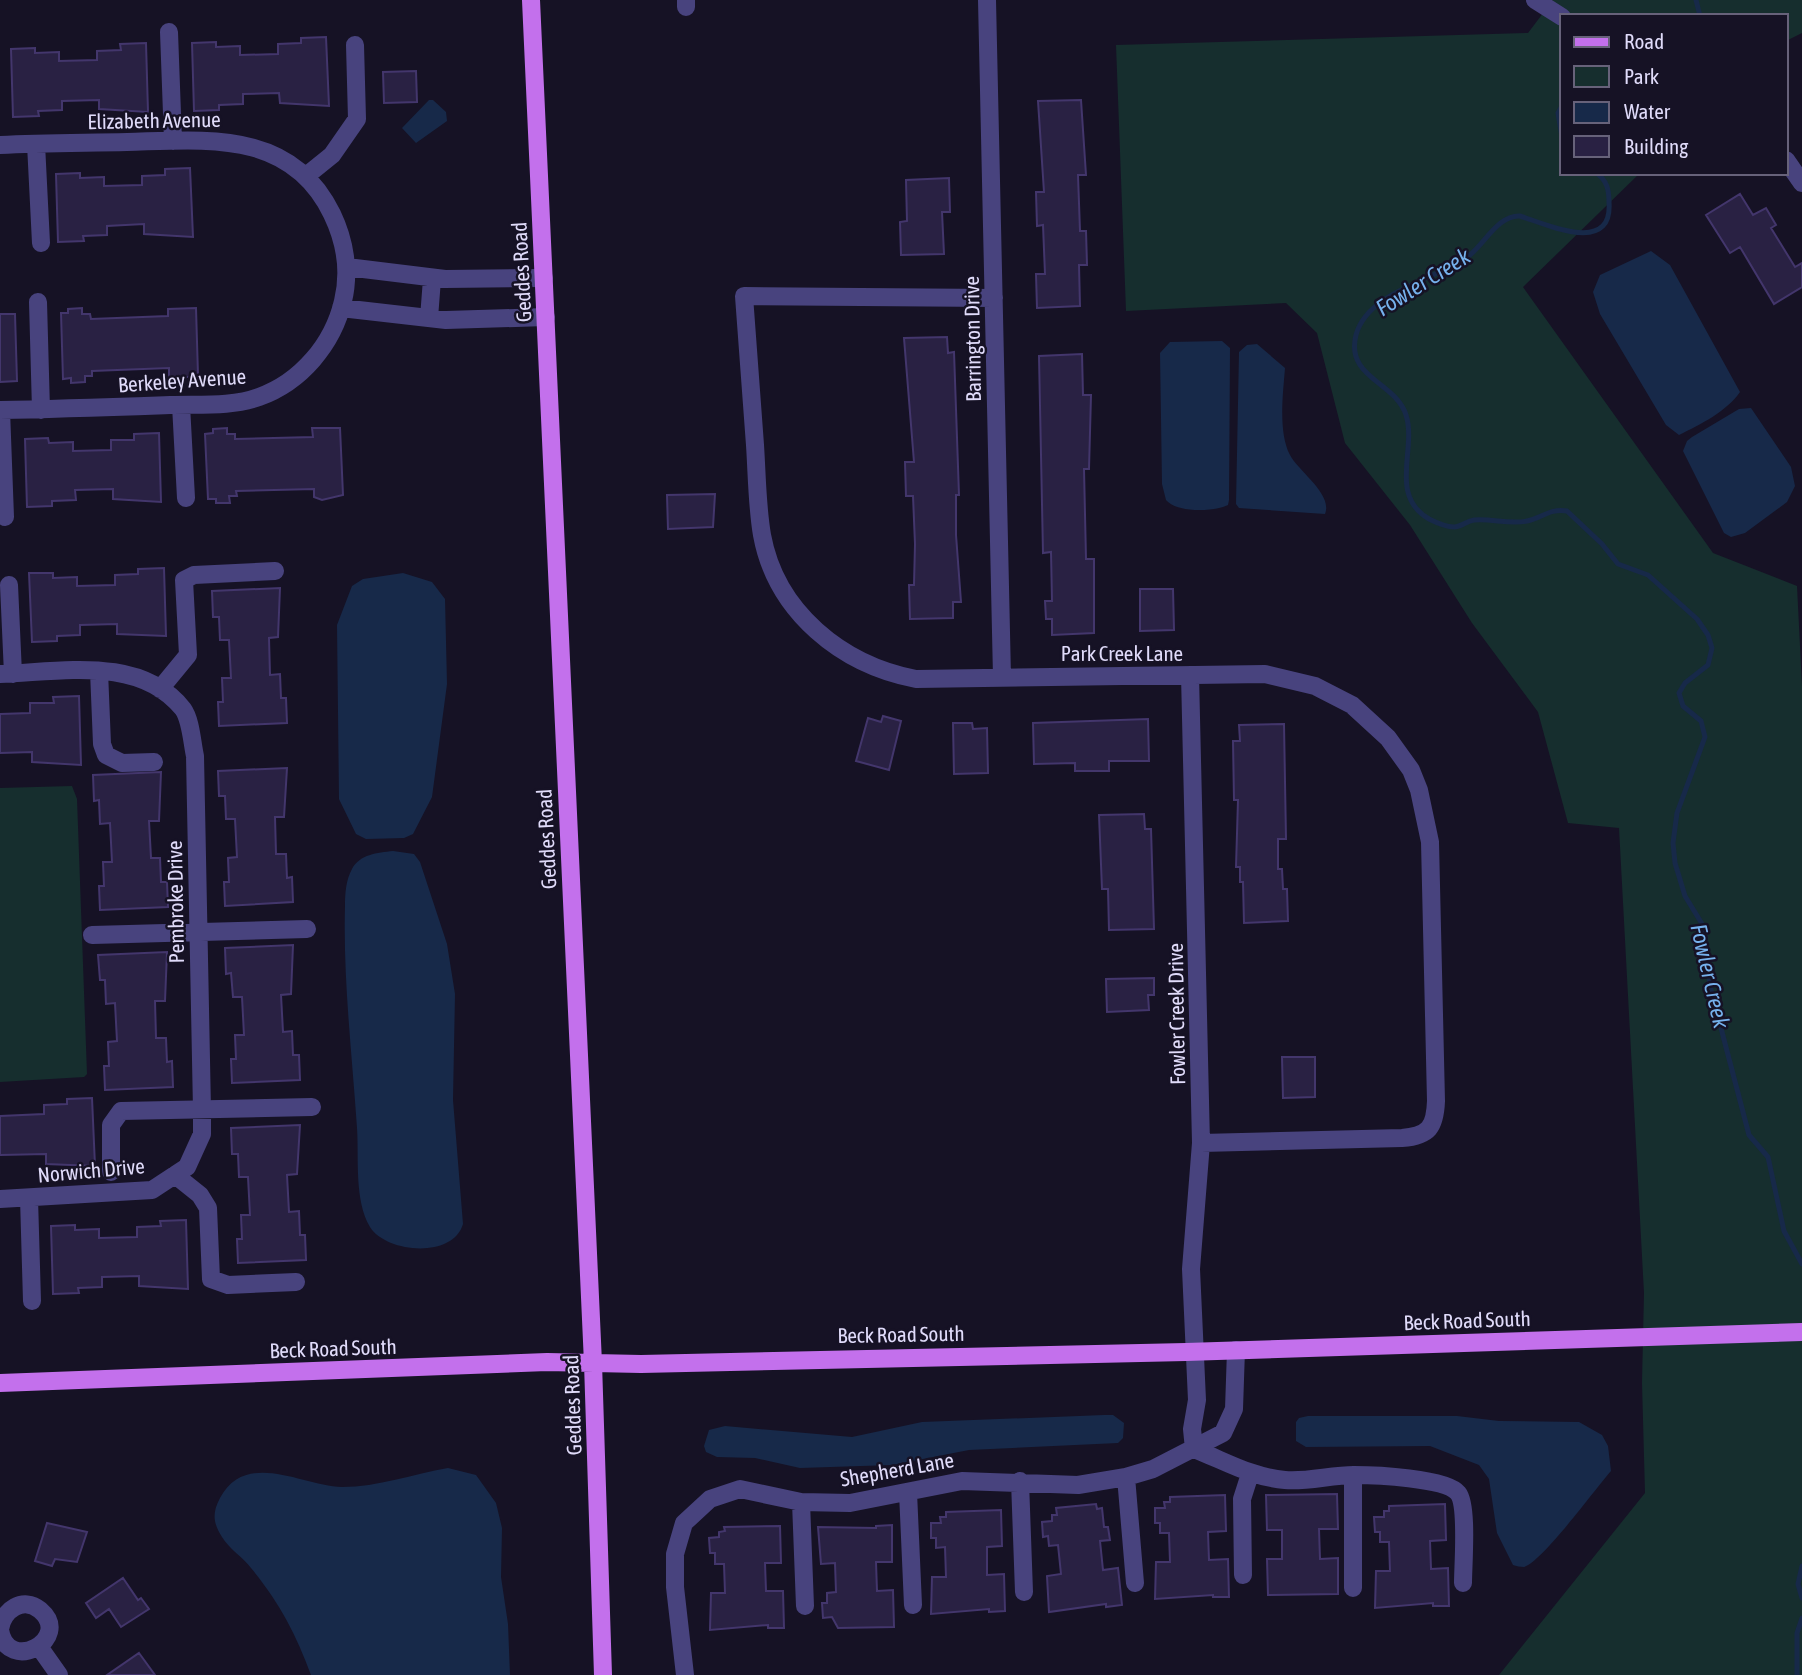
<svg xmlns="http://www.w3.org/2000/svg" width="1802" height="1675" viewBox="0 0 1802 1675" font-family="'Asap Condensed',sans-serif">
  <rect width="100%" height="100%" fill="#161225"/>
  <!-- green -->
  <path fill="#162e2e" d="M1553,0H1802V33L1786,41V16H1562V173H1640L1523,287L1713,553L1797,586L1802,686V1675H1499L1645,1493L1642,1383L1644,1293L1619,828L1568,823L1538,712L1472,623L1410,525L1345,443L1317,333L1286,303L1126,311L1116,45L1528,33Z
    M72,786L77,799L87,1074L84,1077L0,1082V788Z"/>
  <!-- water -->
  <path fill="#172949" d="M429,100H433L446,112L447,121L416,143L402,128Z
    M1651,251L1670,265L1740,392C1726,412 1701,424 1679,435L1666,425L1600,314L1593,292L1600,275Z
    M1222,341L1230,348L1229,500L1228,505C1213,512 1177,513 1166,500L1162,484L1160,353L1170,342Z
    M1257,344L1285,368C1283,394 1278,432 1290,455C1299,472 1333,494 1325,514L1239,508L1236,504L1239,352L1247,345Z
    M1751,408L1791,467L1795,486L1787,502L1745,533L1731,537L1724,533L1683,451L1687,441L1692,437L1739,409Z
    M403,573L432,582L445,599L447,684L432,797L413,834L404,838L366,839L356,834L339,799L337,625L352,586L363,579Z
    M393,851L414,854L420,862L447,944L455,994L453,1100L463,1224C453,1259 386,1253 370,1227C354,1200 359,1158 357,1128C352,1054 343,979 345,906C345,893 346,880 352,869C360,854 377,853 393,851Z
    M1104,1415H1113L1124,1423L1123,1438L1118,1443L969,1450L892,1465L800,1468L755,1458L717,1457L706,1452L704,1446L709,1430L725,1426L852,1437L922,1422Z
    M1308,1416H1457L1499,1421L1579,1422L1602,1435L1608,1446L1611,1471C1596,1488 1542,1562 1524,1567C1521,1567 1516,1566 1513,1565L1497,1533L1489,1479L1479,1465L1430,1446L1306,1447L1296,1441V1422L1299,1418Z
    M448,1468L476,1475L496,1503L502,1528L501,1577L508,1624L510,1675H311C296,1634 279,1602 251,1568C243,1557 229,1549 222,1537C213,1523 212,1513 220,1498C246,1449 303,1486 342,1487C378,1487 413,1474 448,1468Z"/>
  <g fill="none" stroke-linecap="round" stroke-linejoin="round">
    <!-- stream -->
    <path stroke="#172949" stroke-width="5" d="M1696,0L1700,16
      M1562,106L1558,113L1562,137
      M1596,173C1607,180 1609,190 1609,202C1613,256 1546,224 1520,216C1499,215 1486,241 1471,254C1441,279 1368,290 1356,335C1345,378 1396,382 1406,415C1417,449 1388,495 1429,519C1435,522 1447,527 1454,527C1462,527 1466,521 1474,520C1491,518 1510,525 1527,521C1542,518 1550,508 1567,511L1602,544L1618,564L1648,575L1697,619L1708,635L1712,648L1708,665L1685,683L1679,693L1683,706L1701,721L1705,737L1677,813L1673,843L1675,863L1685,896L1704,927L1710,986L1749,1135L1768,1157L1784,1231L1802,1264
      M1802,1566L1798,1584L1802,1598
      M1797,1675V1633L1802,1618"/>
  </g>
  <!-- building -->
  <path fill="#292143" stroke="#43366c" stroke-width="2" d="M326,37L329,106L280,103L279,93L243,94V104L219,105V110L194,111L192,43L216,42V47L240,46V55L278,54V44L301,43V38Z
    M146,43L148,112L99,109V100L62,101V110L38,111L39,116L13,117L11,49L35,48V53L59,52V61L97,60V51L121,50L120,44Z
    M416,71L417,102L384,103L383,72Z
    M1081,100L1086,175H1078L1080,231H1086L1087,265H1079L1080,306L1037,308L1036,274H1045L1043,225L1037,226L1036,192H1044L1038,101Z
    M190,168L193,237L144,234V224L107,226V235L83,236L84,241L58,242L56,174L80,173V178L104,177V186L142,185V176L165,175V169Z
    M949,178L950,212H942L944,254L901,255L900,222L907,221L906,180Z
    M1740,194L1753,215L1766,208L1776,225L1771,228L1795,267L1802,263V287L1774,304L1740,247L1730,253L1706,215Z
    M82,308V314H90L91,319L168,316V309L196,308L198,375L177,379V376L169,377V368L92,371V376H85V382L71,383V378L63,379L61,313H68V309Z
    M0,314H15L17,381L0,382Z
    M947,337L948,353L954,352L959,495H956V535L961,602H953V618L910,619L909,585H914L915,544L913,496H906L905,462H914L904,338Z
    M1082,354L1083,395H1091L1089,469H1084L1086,559H1094V633L1052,635V619H1046L1045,601H1052L1051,552L1043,553L1039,356Z
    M227,428V434H235V439L313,437L312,428H340L343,495L322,500L314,497V489L236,491L237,496H229L230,503H216V499H208L205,434L213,433V429Z
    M159,433L161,502L113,499V489L75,490L76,500L52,501V506L27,507L25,439L48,438L49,443L73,442V451L111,450V440H134V434Z
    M715,494L713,527L668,529L667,495Z
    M164,568L166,636L117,634V624L80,625V635L57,636V641L32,642L29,573H53V578L77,577V586L115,585V575L138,574V569Z
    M280,588L278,637L269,638L270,675L280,674L281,698H286L287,723L219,726L218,702H223L222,678H231L229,640H220L219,617H213L212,591Z
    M1140,589H1173L1174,630L1140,631Z
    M79,696L81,765L32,762V752L0,753V714L30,713V703H54L53,697Z
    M883,716L901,721L889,770L856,761L868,718L881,722Z
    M1148,719L1149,761H1109V771H1075V763L1034,764L1033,723Z
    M953,723H972L973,729L987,728L988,773L954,774Z
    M1284,724L1286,839H1278V869H1282L1283,889H1287L1288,921L1244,923L1243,882H1240V867H1236L1238,800H1234L1233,741H1240L1239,725Z
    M287,768L284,817H275L276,854H286L287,878L292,877L293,902L225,906L224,882H229L228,858L237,857L235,819H226L225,796H219L218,771Z
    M161,772L159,821H149L151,858H160L161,882H167L168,907L100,910L99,886H104L103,862H112L110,823L100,824L99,800L94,801L93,775Z
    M1144,814L1145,829H1151L1154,929L1109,930L1108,889H1102L1099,815Z
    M293,945L291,994L281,995L283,1032L292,1031L293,1055H299L300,1080L232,1083L231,1059H236L235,1035H244L242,997H233L231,973L226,974L225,948Z
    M167,952L165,1001H155L156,1038H166L167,1062L172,1061L173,1087L105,1090L104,1066H109L108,1042L117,1041L115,1003L106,1004L105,980H100L98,955Z
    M1154,978V995H1148L1149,1010L1107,1012L1106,979Z
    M1282,1057H1315V1097L1283,1098Z
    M92,1098L95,1166L46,1164V1154L0,1155V1116L44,1114V1105L67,1104V1099Z
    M300,1125L297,1174L287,1175L289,1212L299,1211L300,1235H305L306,1260L238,1263L237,1239H242L241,1215H250L248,1177H239L238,1154H232L231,1128Z
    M186,1220L188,1289L139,1286V1276L102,1277V1287L78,1288L79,1293L53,1294L51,1226L75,1225V1230L99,1229V1238L137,1237V1227L161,1226L160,1221Z
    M1337,1494L1338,1529H1319L1320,1559L1338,1558V1594L1268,1595L1267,1559H1282V1530H1267L1266,1495Z
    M1225,1495L1226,1531L1208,1532L1209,1560L1228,1559L1229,1597H1213V1595L1155,1599L1156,1562H1170L1169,1533H1160V1523H1155V1508H1165L1164,1502H1170V1497Z
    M1096,1504L1097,1509L1102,1508L1104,1527H1108L1110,1540L1100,1541L1103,1570L1118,1568L1122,1605L1106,1607V1604L1049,1612L1047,1576L1061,1574L1058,1545L1049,1546L1048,1536L1043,1537L1042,1522L1052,1521V1515H1057L1056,1508Z
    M1445,1504L1446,1540L1430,1541L1431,1569L1448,1568L1449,1606H1433V1603L1375,1608L1376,1571H1390L1389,1542H1380V1532H1375L1374,1517H1384V1511H1389V1506Z
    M1001,1510L1002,1546L987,1547V1575L1004,1574L1005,1611L989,1612V1609L931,1614L932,1577H946L945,1547L936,1548V1538H931V1523H941L940,1517H946V1512Z
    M47,1523L87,1532L77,1562L55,1559L52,1566L35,1561Z
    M892,1525V1562H876L877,1591L893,1590L894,1627L838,1628L832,1617L823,1618L822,1603H827V1593L836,1592L835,1563L821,1564L818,1527L876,1528V1526Z
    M780,1526L781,1563H765L766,1591H783L784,1628H768V1625L710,1630L711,1593H725L724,1564H715V1553H710L709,1538L719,1537V1532L725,1531L724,1527Z
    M123,1578L138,1600L141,1598L149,1609L121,1627L109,1609L96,1618L86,1603Z
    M139,1653L155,1675H107Z"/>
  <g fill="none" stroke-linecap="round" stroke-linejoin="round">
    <!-- minor -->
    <path stroke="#48437e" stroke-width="18" d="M686,0V7
      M987,0L1002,677
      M1535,0L1562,17
      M169,32L173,141
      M36,144L41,243
      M0,145C42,143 85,143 127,142C206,140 291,129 332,214C345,241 350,272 343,301C333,344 301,382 259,397C232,407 199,404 170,405C113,407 57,409 0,410
      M1786,160L1802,183
      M306,176L332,155L357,119L355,45
      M347,267L445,279L544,278
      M994,298L744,296C748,346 751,395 755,445C757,475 757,506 762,535C776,612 842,665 916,679L1265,674L1315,686L1352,705L1388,738L1411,770L1419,790L1430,842L1436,1101C1435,1127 1429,1136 1402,1138L1201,1143
      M38,302L41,410
      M341,308L446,320L546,317
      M429,318L432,279
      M181,405L186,498
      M1,410L5,517
      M9,585L13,674
      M99,671L102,744L106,755L122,763L154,762
      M0,674C61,672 140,655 183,709C191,720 192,743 195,756L202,1110V1134L187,1167L152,1190L0,1199
      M1190,675L1201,1143L1191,1269L1197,1400L1192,1429L1194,1449
      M160,689L188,655L184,580L194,575L275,571
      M92,935L307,929
      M111,1172V1125L121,1111L312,1107
      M175,1175L200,1195L208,1208L211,1279L228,1285L296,1282
      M29,1198L32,1301
      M1194,1449C1225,1461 1251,1477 1285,1480C1307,1482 1331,1475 1354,1475C1374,1475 1446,1478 1458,1493C1468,1505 1463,1565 1463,1583
      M1126,1477L1135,1583
      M1020,1481L1024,1592
      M908,1492L913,1605
      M801,1502L805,1606
      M1243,1575L1242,1499L1250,1474
      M1353,1588V1475
      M0,1629C3,1610 23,1596 40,1610C74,1639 7,1675 0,1630
      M40,1648L59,1675
      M685,1675L675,1587V1554L684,1523L710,1499L740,1489L801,1502L850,1503L962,1481L1078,1485L1126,1477L1153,1469L1223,1433L1234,1409L1236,1350"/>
    <!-- major -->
    <path stroke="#c370ec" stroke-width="18" d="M531,0L593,1363L603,1675
      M0,1383L547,1362L641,1364L1186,1352L1802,1332"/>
  </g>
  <g text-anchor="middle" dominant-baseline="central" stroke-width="5" stroke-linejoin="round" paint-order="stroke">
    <!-- street labels -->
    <g font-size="21" fill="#e0dbfa" stroke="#161225">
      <text transform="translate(154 120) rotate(-1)">Elizabeth Avenue</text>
      <text transform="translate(521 272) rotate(-93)">Geddes Road</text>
      <text transform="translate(972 339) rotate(-91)">Barrington Drive</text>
      <text transform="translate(182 380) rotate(-4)">Berkeley Avenue</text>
      <text x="1122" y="653">Park Creek Lane</text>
      <text transform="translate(546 839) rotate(-93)">Geddes Road</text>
      <text transform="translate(175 902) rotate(-91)">Pembroke Drive</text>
      <text transform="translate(1176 1014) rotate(-91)">Fowler Creek Drive</text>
      <text transform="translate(91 1170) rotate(-5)">Norwich Drive</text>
      <text transform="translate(1467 1320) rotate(-2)">Beck Road South</text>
      <text transform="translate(901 1334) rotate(-1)">Beck Road South</text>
      <text transform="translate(333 1348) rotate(-2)">Beck Road South</text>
      <text transform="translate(572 1405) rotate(-92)">Geddes Road</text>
      <text transform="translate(897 1469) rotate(-10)">Shepherd Lane</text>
    </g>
    <!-- water labels -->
    <g font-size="23" font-style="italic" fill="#76b1ed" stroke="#161225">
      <text transform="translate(1423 282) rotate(-32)">Fowler Creek</text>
      <text transform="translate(1710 976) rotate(77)">Fowler Creek</text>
    </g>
  </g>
  <!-- legend -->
  <rect x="1560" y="14" width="228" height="161" fill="#161225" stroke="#67627a" stroke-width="2"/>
  <rect x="1574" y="37" width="35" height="10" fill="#c370ec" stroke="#67627a" stroke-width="2"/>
  <text x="1624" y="49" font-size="21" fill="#e0dbfa">Road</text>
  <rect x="1574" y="66" width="35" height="21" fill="#162e2e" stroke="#67627a" stroke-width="2"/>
  <text x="1624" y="84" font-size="21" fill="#e0dbfa">Park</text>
  <rect x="1574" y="102" width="35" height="21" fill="#172949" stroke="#67627a" stroke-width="2"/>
  <text x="1624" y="119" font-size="21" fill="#e0dbfa">Water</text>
  <rect x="1574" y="136" width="35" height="21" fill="#292143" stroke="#67627a" stroke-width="2"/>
  <text x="1624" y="154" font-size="21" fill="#e0dbfa">Building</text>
</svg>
